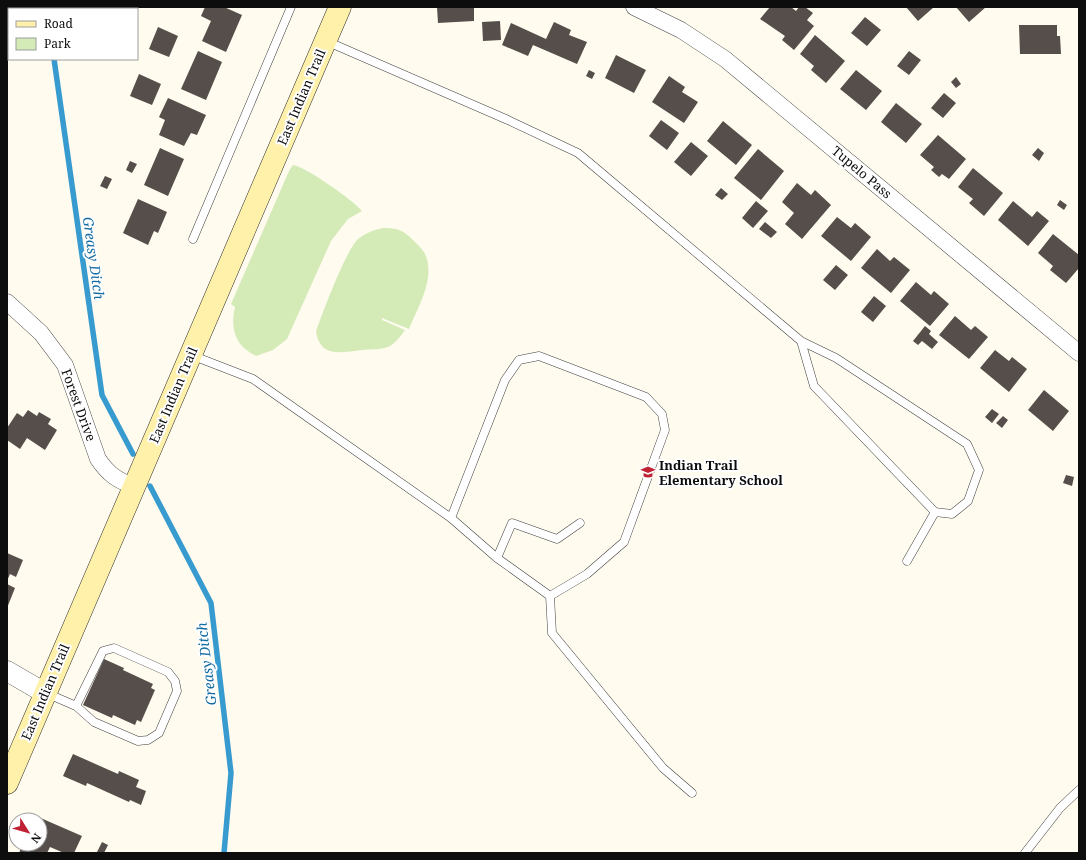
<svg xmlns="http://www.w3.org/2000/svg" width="1086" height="860" viewBox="0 0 1086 860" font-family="'Noto Serif',serif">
  <rect width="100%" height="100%" fill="#fffbee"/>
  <!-- green -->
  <path fill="#d4eab7" d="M293,165C306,167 353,200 362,211L348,219L331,241L287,339L273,350L256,356C253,354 250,353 248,351C233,341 231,323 235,307L231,304L289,171Z
    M383,228C400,228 404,231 415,242C419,246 423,250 425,254C436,278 418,307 409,329L382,318V320L405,330C401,336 396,342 390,346C382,350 371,349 362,350C342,352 320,359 316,331C323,312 345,252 358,239C366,233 373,230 383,228Z"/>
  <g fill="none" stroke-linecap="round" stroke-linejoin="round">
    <!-- stream -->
    <path stroke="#379bd0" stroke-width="5.5" d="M47,7V9
      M54,59L102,395L133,454
      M150,486L211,603L231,773L224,853"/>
  </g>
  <!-- building -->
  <path fill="#564e4a" d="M205,7H224L242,15L226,52L202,41L211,21L201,16Z
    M437,7H474V21L438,23Z
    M770,7H791L796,11L799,7H805L813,13L807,20L814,26L794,50L782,40L785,36L760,19Z
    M906,7H934L918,21Z
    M956,7H986L969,22Z
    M865,17L881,30L867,46L851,33Z
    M500,21L501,40L483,41L482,22Z
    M554,22L571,30L569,35L587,42L577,64L533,45L528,56L502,45L511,23L546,39Z
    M1019,25H1057V36H1060L1061,54H1020Z
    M158,27L178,36L169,57L149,49Z
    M815,35L845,61L826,83L811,70L814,66L800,54Z
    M198,51L222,62L206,100L181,89Z
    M909,51L921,60L909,75L897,66Z
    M616,55L646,70L634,93L605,78Z
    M589,70L595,73L592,79L586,76Z
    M856,70L882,91L866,110L840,89Z
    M139,74L161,84L152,105L130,96Z
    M669,76L685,87L682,92L698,102L684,123L652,102Z
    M956,77L961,84L956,88L951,82Z
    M944,93L956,103L943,118L931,108Z
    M168,98L206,115L197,135L191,133L184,146L159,135L165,120L159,117Z
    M896,103L922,124L906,143L881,122Z
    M661,120L679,133L667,150L649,136Z
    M723,121L752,145L736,165L707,141Z
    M938,135L966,159L949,179L942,174L939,177L931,170L934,167L920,155Z
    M691,142L708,156L691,176L674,162Z
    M160,148L184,159L168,196L144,185Z
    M1038,148L1044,153L1039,161L1032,155Z
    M758,149L784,171L761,200L734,178Z
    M130,161L137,164L132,173L126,170Z
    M973,168L1003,193L984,216L969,203L973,199L958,187Z
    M105,176L112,179L107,189L100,186Z
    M797,183L811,195L815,190L831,205L802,239L785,224L794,213L782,202Z
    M721,188L728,194L722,200L715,195Z
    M138,199L167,212L158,233L154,231L148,245L123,233Z
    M1060,200L1067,205L1064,210L1057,205Z
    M756,201L768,211L753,228L742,218Z
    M1013,201L1032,217L1037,211L1049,221L1028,246L998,220Z
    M837,217L851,228L855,223L871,237L851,261L821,236Z
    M765,222L777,232L771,238L759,229Z
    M1053,234L1079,255V268L1066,283L1050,270L1053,266L1038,253Z
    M877,249L890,261L894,257L910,270L891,293L861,268Z
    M836,265L848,275L835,290L823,280Z
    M916,282L931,295L934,291L949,304L930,326L900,301Z
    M874,296L886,306L873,322L861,312Z
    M955,316L971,330L975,326L988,337L969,359L939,335Z
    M925,326L931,331L929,334L938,342L932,349L922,341L918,345L913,341Z
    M995,350L1009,361L1012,357L1027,369L1009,392L980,368Z
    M1044,390L1069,411L1053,431L1028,410Z
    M992,409L999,414L992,423L985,417Z
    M28,410L37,416L39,412L51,419L48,424L57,430L45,450L27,438L20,449L7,440V428L17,413L23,417Z
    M1003,416L1008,420L1002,428L996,423Z
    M1066,475L1074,477L1072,486L1063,483Z
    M7,553L23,560L16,577L10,574L7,581Z
    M7,584L15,588L7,608Z
    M104,659L124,668L123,670L153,684L151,688L155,690L141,722L137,720L135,725L113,715L112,718L83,705Z
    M73,754L118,774L119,771L139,780L136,787L146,791L141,805L130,800L129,802L87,783L86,786L63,776Z
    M36,816L82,836L74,853H64L50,847L47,853H19L23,844H40V820H34Z
    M102,842L108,845L104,853H98L97,852Z"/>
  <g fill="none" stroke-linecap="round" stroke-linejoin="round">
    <defs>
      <path id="service" d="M326,41L508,120L578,153L801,341L836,358L967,444L979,470L968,501L952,514L935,512L814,386L801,341
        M193,239L291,7
        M191,355L253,379L451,518L497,558L550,596L552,633L663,768L692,793
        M451,518L505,380L519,360L539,356L646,397L662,414L665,430L624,542L587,574L550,596
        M497,558L512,523L557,539L580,523
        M907,561L935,512
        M46,693L76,706L94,722L138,741L148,740L159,733L177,691L175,681L168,672L114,648L103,651L76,706
        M1025,853L1060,808L1079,790"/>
      <path id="minor" d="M634,7L681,30L725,59L1079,353
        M7,302L41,333L65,365L98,459C109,475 116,479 134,487"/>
      <path id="tertiary" d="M7,671L45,693"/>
      <path id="secondary" d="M7,783L340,7"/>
    </defs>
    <!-- service casing -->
    <use href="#service" stroke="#404040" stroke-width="9"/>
    <!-- minor casing -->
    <use href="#minor" stroke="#404040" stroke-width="17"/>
    <!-- tertiary casing -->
    <use href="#tertiary" stroke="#404040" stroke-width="21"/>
    <!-- secondary casing -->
    <use href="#secondary" stroke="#2f2f2f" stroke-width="23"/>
    <!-- service -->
    <use href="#service" stroke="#fff" stroke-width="8"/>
    <!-- minor -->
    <use href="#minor" stroke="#fff" stroke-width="16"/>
    <!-- tertiary -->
    <use href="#tertiary" stroke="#fff" stroke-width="20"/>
    <!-- secondary -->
    <use href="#secondary" stroke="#fff1a9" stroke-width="22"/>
  </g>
  <!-- icons -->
  <defs>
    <symbol id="school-bare" viewBox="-9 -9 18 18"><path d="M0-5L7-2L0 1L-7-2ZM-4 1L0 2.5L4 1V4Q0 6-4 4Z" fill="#c12233" stroke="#fff" stroke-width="2.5" paint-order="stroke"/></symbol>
  </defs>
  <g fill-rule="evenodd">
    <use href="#school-bare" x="638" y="462" width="20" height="20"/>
  </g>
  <g text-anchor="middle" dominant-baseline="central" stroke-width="4" stroke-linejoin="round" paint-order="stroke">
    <!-- street labels -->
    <g font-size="13" fill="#0d0d0d" stroke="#fff">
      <text transform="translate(301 97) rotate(-67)">East Indian Trail</text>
      <text transform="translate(862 172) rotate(40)">Tupelo Pass</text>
      <text transform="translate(173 395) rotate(-67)">East Indian Trail</text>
      <text transform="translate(79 405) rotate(70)">Forest Drive</text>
      <text transform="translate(45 692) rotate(-67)">East Indian Trail</text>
    </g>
    <!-- poi labels -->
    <g font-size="13" font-weight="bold" fill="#0d0d0d" stroke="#fff" text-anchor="start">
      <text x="659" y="465">Indian Trail<tspan x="659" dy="15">Elementary School</tspan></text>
    </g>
    <!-- water labels -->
    <g font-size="14" font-style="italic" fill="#146ca2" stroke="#fff">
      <text transform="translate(94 258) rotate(82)">Greasy Ditch</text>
      <text transform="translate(206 664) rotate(-97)">Greasy Ditch</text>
    </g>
  </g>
  <!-- border -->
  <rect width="1086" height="860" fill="none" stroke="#0d0d0d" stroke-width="16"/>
  <!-- legend -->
  <rect x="8" y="8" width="130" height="52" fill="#ffffff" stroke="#9e9e9e"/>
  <rect x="16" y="21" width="20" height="6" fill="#fff1a9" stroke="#9e9e9e"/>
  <text x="44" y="28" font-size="12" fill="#0d0d0d">Road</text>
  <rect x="16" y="38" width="20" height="12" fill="#d4eab7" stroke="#9e9e9e"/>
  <text x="44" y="48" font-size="12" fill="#0d0d0d">Park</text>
  <!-- north arrow -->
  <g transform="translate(28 832) rotate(127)"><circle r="19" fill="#ffffff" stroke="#9e9e9e"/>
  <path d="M0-3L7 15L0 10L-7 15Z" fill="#c12233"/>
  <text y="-6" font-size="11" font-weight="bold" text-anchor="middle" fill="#0d0d0d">N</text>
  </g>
</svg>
